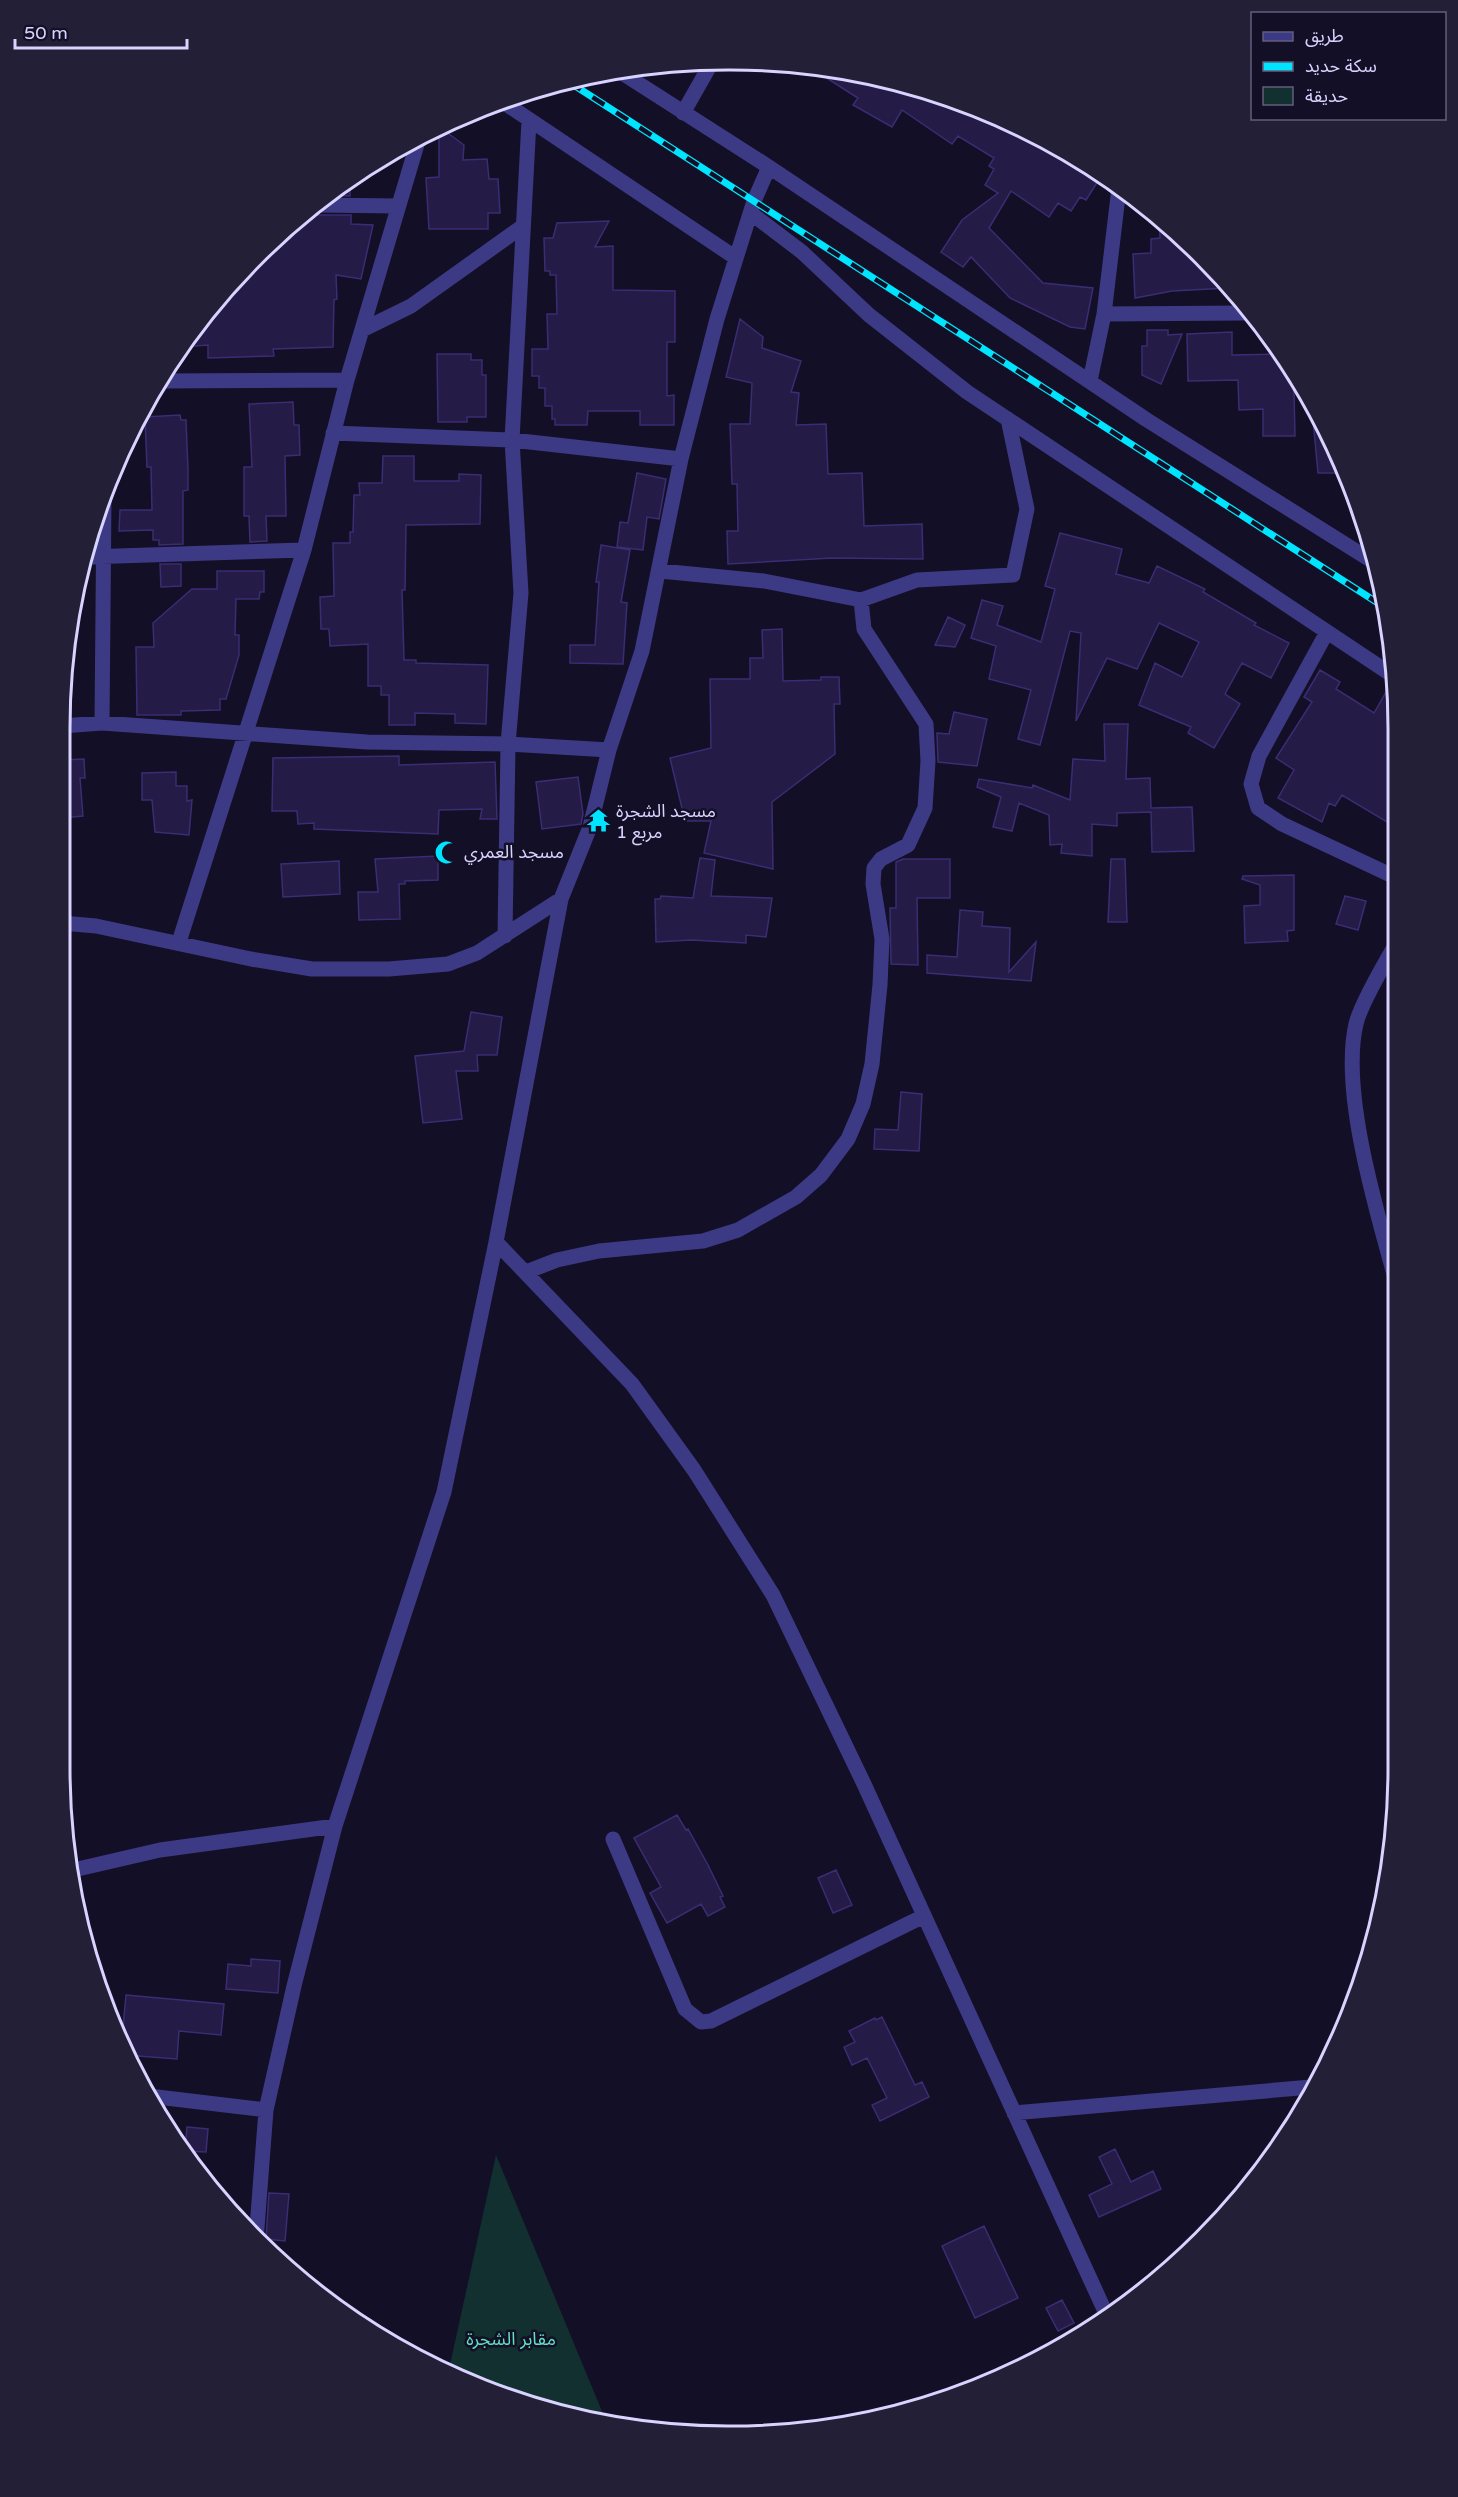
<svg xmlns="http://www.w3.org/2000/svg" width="1458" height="2497" viewBox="0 0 1458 2497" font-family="'Varela Round','Noto Sans Arabic',sans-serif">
  <rect width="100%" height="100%" fill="#130f26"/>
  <!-- green -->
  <path fill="#12302f" d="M496,2155L606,2421L556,2414L448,2374Z"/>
  <!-- building -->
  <path fill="#241b47" stroke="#3b2d73" stroke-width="1.5" d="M811,68L850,72L877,88L882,80L914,89L934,102L937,96L985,111L1099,172L1096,175L1100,178L1086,200L1080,197L1071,211L1058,203L1049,217L1011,191L989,228L1043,283L1093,288L1085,329L1070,327L1010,298L971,257L963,267L941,252L962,220L998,193L985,185L994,169L989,166L994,158L958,136L952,144L902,110L892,127L853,105L858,98Z
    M441,128L464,145L463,160L487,159L489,179H498L500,213H488V229H429L426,178L439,177V129Z
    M350,179V196L330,195L337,189Z
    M310,212L317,215H351V224L373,225L361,279L336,275L337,299L334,300L333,347L273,349L274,356L208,358V345L181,347L256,256Z
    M609,221L595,247L613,246V290L675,291V342H667V396L674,395V425H640V411H588L587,425H555V419H552V406H545V388H539V376H532V349H548L547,314H557L556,275H550V271H545L544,238H553L557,223Z
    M1159,221L1202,256L1227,288L1172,291L1135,298L1133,254L1151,253V239L1160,238Z
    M740,319L763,337L762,348L801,361L791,392L799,393L796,425L826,424L828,474L862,473L864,526L922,524L923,559L832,558L728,564L727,531H738L737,484H732L730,424H750L752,383L726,377Z
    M1147,330H1168V335L1182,334L1161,384L1142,375V346H1147Z
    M1232,332V355L1278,354L1306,391H1294L1295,436H1263V409L1239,410L1238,380L1188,381L1187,334Z
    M437,354H471V360H482V375H486V417H467V422H438Z
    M293,402L294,425H299L300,455L285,456L286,516H266L267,541L250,542L249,516H244V467H252L249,404Z
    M1312,409H1315L1344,473H1318Z
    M180,415L181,420H186L188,470V490L183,491V544L159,545V540H153V530L119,531L120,510H152L151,467H147L145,417Z
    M383,456H414V481H459V474L481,475L480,524L406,525L405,590H402L404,660H416V663L488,665L486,724L455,723V714L415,713V725H389V695H381V686H368V644L330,646L329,629H321L320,597L334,596L333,543H350V532H353L354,495H360L359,483H382Z
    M637,473L666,479L659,519L647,517L643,550L617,547L620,522L628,523Z
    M1060,533L1122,549L1116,574L1149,583L1157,566L1205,589L1203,592L1256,623L1254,625L1289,643L1271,678L1242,663L1225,694L1240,704L1214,748L1188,733L1191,727L1139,705L1155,663L1182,677L1199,642L1159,623L1137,669L1107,658L1076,721L1081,633L1070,631L1040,745L1018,739L1031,690L989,679L996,646L971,638L982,600L1003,606L997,625L1041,642L1055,589L1045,586Z
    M601,545L630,550L621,602L627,603L623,664L570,663V645H595L599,582H596Z
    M160,564H181V586L161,587Z
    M217,571H264V592H260L259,599H236L235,635H239V655L226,699H220V710L181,711V715H137L136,647H154L153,623L192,589H217Z
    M948,617L965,625L955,647L935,645Z
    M782,629L783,681L821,680V677H839L840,704H834L835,754L772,802L773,869L704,853L711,821H685L670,758L711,748L710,679H750V658H763L762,630Z
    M1320,670L1340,682L1336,689L1374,713L1390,685L1397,686V828L1342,795L1335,806L1329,803L1322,822L1278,798L1294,770L1276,758L1312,702L1304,697Z
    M954,712L987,719L977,766L938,762L937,733L949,734Z
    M1104,724H1128L1126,779L1150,778L1151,808L1192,807L1194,851L1152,852L1151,812L1117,813V826L1092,824V856L1061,853L1062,844L1050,845L1049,815L1019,803L1012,831L993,827L1001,797L977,787L979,779L1032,788L1033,785L1070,800L1073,759L1105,761Z
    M399,756V765L495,762L497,819H480L482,809L439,810L438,834L314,829V823L298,824L297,811H272L273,758Z
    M84,759L85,778H80L83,816L62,818V760Z
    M176,772V786H187V801L192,800L189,835L155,832L152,800H142V773Z
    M578,777L583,814L581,824L542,829L536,782Z
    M438,856V880L405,881V884H399L400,919L359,920L358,892H378L375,859Z
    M700,858L715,860L711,896L772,898L766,937L746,935V943L691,940L656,942L655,899H660L661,896L693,898Z
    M903,859H950V898H917L918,965L891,964L890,908H896V862Z
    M1111,859H1125L1127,922H1108Z
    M339,861L340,894L283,897L281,864Z
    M1294,875V930L1287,931L1288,941L1245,943L1244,906L1260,905V885L1242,879L1243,876Z
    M1345,896L1366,901L1358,930L1336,924Z
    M960,910L983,912L982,926L1010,928L1009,972L1036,942L1031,981L927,973V955L957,957Z
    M471,1012L502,1017L497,1055H477L478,1071H456L462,1119L423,1123L415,1056L464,1051Z
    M901,1092L922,1094L919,1151L874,1149L875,1129L898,1130Z
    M677,1815L686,1830L688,1829L708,1865L723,1896L720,1897L725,1907L708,1916L701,1904L667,1923L650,1893L661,1887L634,1838Z
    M836,1870L852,1905L833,1913L818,1878Z
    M251,1959L280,1961L278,1993L226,1989L228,1964L251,1966Z
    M126,1995L224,2004L221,2035L179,2031L177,2059L125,2055L114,2027H123Z
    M882,2017L915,2085L922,2082L929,2097L880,2121L872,2105L887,2098L867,2058L852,2065L844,2047L855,2042L849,2031L875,2018L876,2020Z
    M187,2127L208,2129L206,2152L185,2151Z
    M1115,2149L1131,2182L1153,2171L1161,2189L1099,2217L1089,2195L1112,2184L1099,2157Z
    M269,2193L289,2194L285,2241L266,2239Z
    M984,2226L1018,2298L975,2318L942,2246Z
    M1062,2300L1074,2323L1058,2331L1046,2308Z"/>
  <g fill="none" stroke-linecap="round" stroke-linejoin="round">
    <!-- minor -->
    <path stroke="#3d3a85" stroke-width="15" d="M619,71L769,167L1147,420L1372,561
      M503,102L736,258
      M683,113L712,62
      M317,205L397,206
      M752,214L802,252L869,315L967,392L1395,677
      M1104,314L1246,313
      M362,330L411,306L523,226
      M161,381L347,380
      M1090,381L1104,314L1119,188
      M333,433L512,440L681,459
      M87,557L304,550
      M660,571L764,581L861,600
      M1327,632L1259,756L1251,784L1258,808L1282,824L1397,878
      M102,723L104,497
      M62,726L102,723L367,742L508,744L609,750
      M62,923L96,926L251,959L312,969H389L448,964L477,953L561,899
      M505,936L508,744L521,593L512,440L529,121
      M179,942L304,550L347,380L418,141
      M1397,942C1386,961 1360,1005 1356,1024C1340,1092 1378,1216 1397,1285
      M496,1242L632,1384L694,1470L773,1595L864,1784L1108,2318
      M526,1272L557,1260L599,1251L703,1241L738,1230L796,1197L821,1175L848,1139L863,1104L872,1064L880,985L882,939L873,884L874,868L881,859L908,845L925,808L928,761L926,724L864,629L861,600L917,580L1013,575L1027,509L1008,419
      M613,1839L685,2009L701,2022L711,2021L924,1916
      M69,1871L160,1850L335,1826
      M149,2096L266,2110
      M1014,2113L1311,2087
      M256,2241L266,2110L294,1986L335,1826L444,1492L496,1242L561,899L590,827L609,750L642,651L681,459L717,319L754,201L769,167"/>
    <defs>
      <path id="rail" d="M569,82L1381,605"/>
    </defs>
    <!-- rail casing -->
    <use href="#rail" stroke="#00e5ff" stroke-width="7"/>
    <!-- rail -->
    <use href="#rail" stroke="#130f26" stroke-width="4.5" stroke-dasharray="14" stroke-linecap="butt"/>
  </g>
  <!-- icons -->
  <defs>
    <symbol id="temple-bare" viewBox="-9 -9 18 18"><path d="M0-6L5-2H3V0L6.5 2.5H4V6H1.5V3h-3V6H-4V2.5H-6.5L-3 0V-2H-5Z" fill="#00e5ff" stroke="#130f26" stroke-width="2.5" paint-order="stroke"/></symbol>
    <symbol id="mosque-bare" viewBox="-9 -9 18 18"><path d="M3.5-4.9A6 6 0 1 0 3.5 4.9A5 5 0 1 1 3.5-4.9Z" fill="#00e5ff" stroke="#130f26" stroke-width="2.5" paint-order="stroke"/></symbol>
  </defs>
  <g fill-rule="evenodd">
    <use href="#temple-bare" x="582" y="804" width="33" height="33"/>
    <use href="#mosque-bare" x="430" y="836" width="33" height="33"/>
  </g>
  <g text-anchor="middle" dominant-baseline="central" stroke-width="5" stroke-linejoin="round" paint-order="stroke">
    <!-- poi labels -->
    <g font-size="18" fill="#d9d4ff" stroke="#130f26" text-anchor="start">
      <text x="616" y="811">مسجد الشجرة<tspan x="616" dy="21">مربع 1</tspan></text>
      <text x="464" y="852">مسجد العمري</text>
    </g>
    <!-- park labels -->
    <g font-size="18" fill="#5fe0c0" stroke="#130f26">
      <text x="511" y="2339">مقابر الشجرة</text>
    </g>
  </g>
  <!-- crop -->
  <path d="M0 0H1458V2497H0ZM728 70H730A658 658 0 0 1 1388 728V1768A658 658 0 0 1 730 2426H728A658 658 0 0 1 70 1768V728A658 658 0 0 1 728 70Z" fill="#231f37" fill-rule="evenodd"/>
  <path fill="none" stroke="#d9d4ff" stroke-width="3" d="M728 70H730A658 658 0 0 1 1388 728V1768A658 658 0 0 1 730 2426H728A658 658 0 0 1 70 1768V728A658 658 0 0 1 728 70Z"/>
  <!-- legend -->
  <rect x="1251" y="12" width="195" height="108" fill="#130f26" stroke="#625e7d" stroke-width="1.5"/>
  <rect x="1263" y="32" width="30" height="9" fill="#3d3a85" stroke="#625e7d" stroke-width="1.5"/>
  <text x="1305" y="42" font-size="18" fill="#d9d4ff">طريق</text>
  <rect x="1263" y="62" width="30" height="9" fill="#00e5ff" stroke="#625e7d" stroke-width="1.5"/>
  <text x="1305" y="72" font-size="18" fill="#d9d4ff">سكة حديد</text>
  <rect x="1263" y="87" width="30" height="18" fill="#12302f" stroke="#625e7d" stroke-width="1.5"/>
  <text x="1305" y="102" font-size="18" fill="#d9d4ff">حديقة</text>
  <!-- scale -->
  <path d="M15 39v9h172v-9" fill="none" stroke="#d9d4ff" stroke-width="3"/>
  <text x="24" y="39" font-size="18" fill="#d9d4ff" stroke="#130f26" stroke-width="4.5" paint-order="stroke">50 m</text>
</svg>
